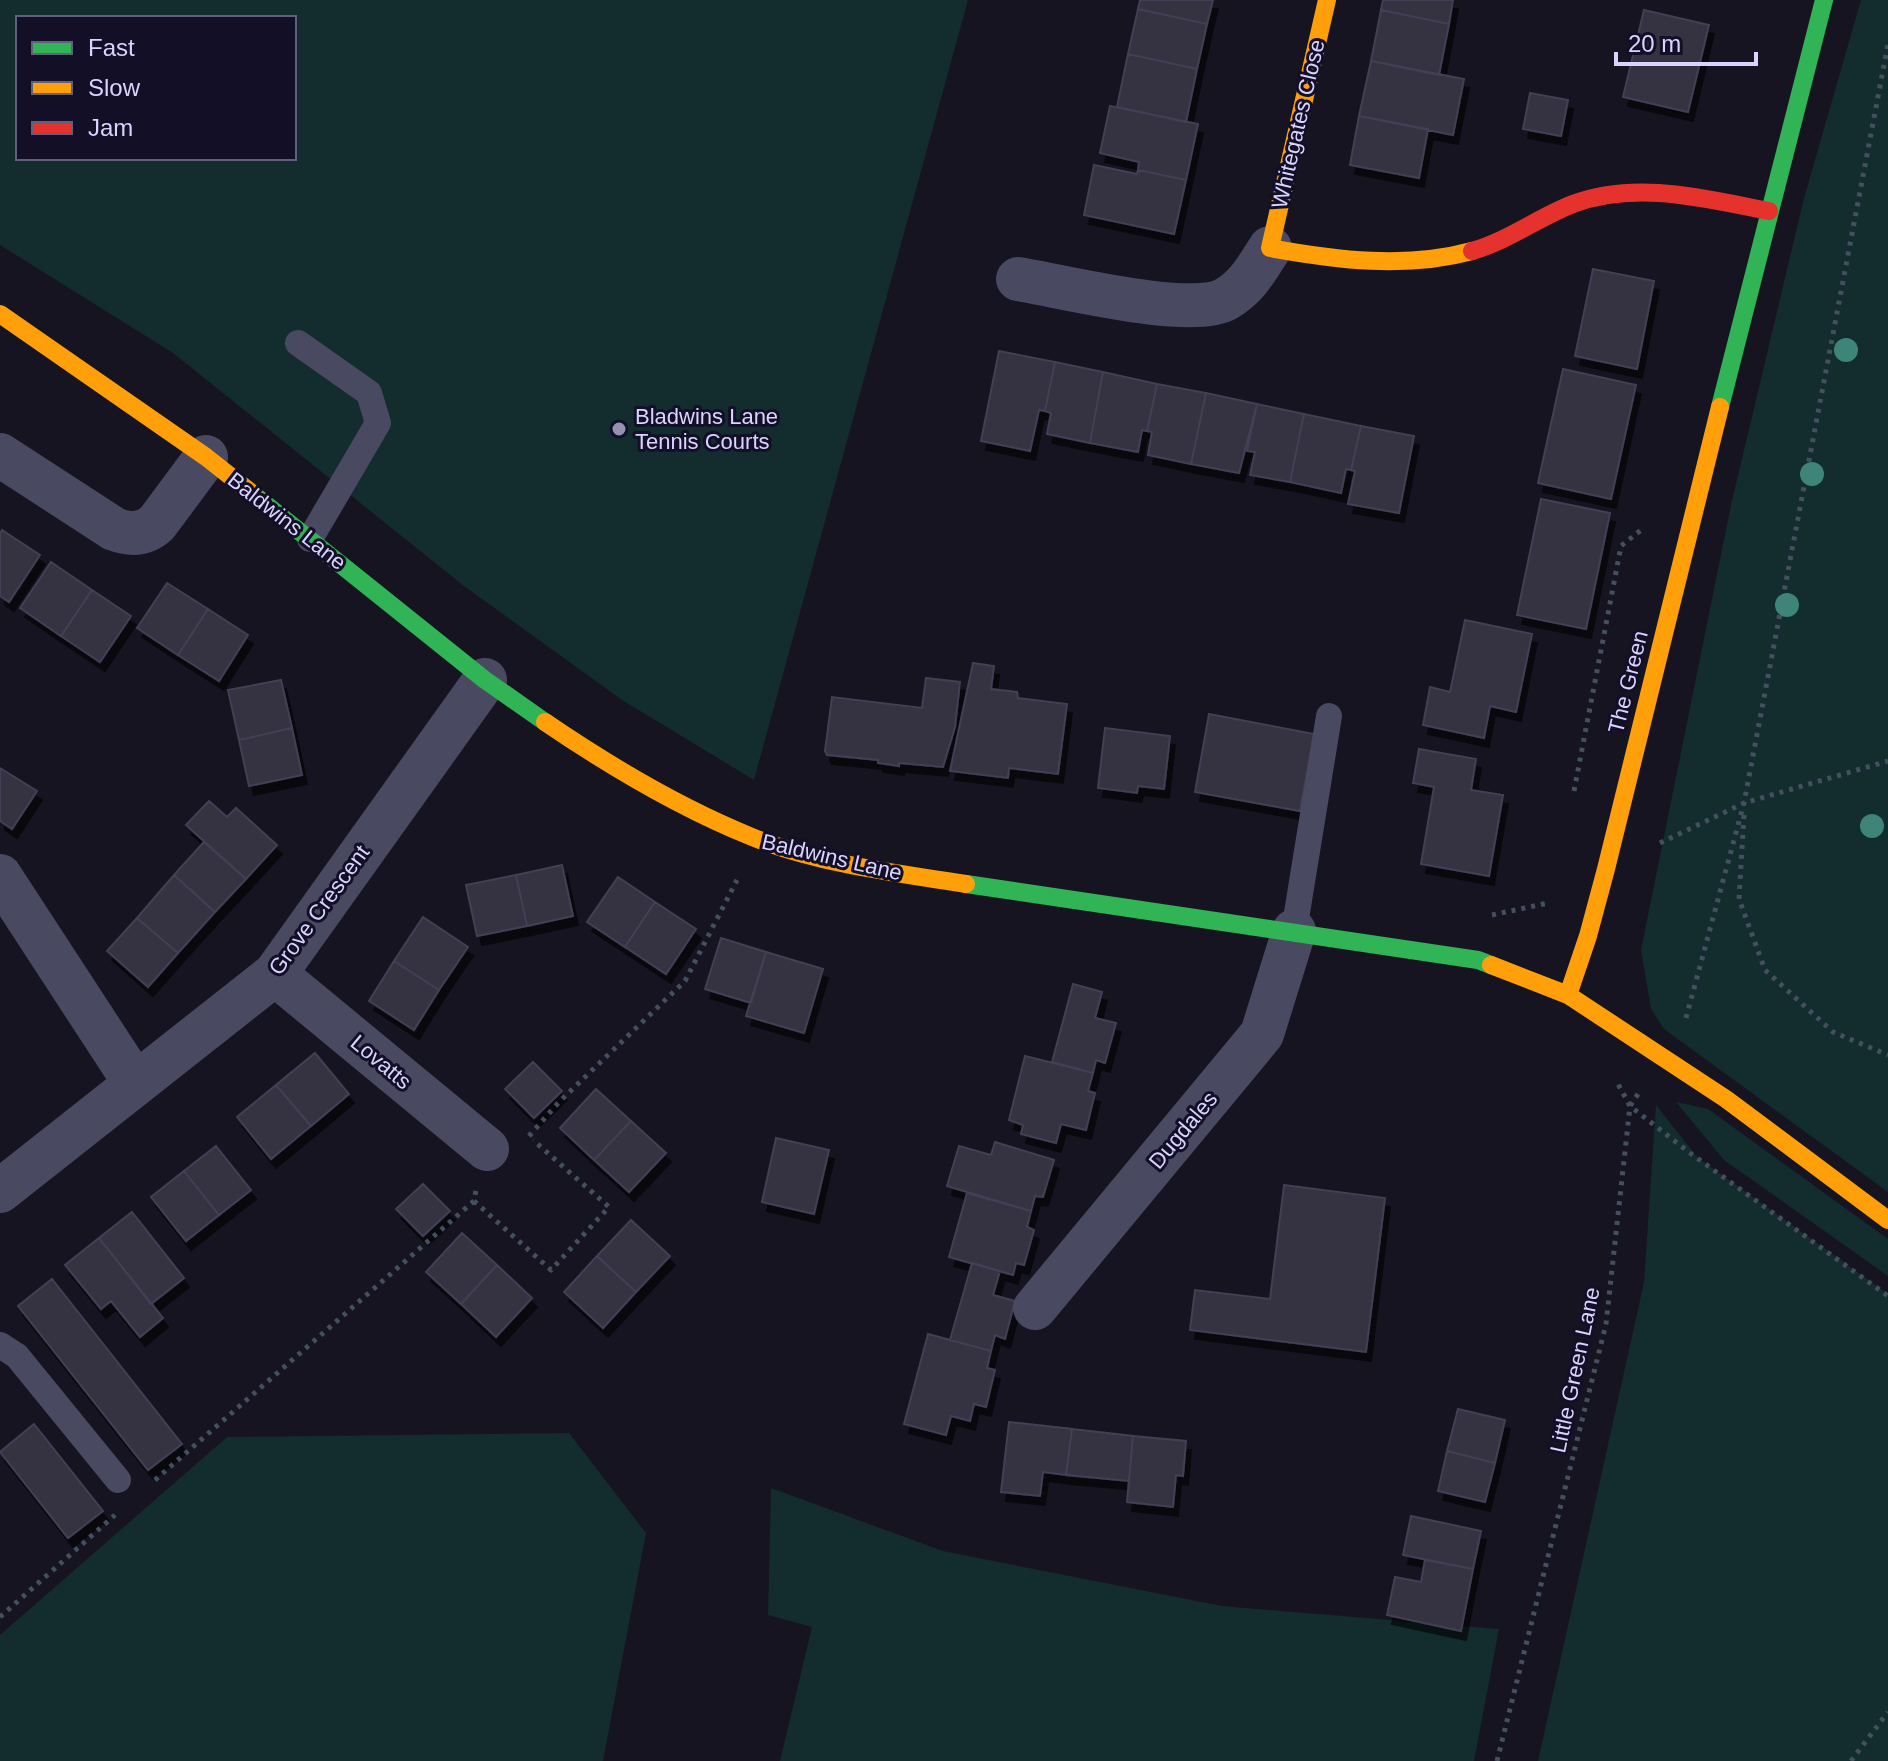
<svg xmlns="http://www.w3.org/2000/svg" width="1888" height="1761" viewBox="0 0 1888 1761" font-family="Helvetica,sans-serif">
  <defs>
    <filter id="shadow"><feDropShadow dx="5" dy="9" stdDeviation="0" flood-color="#0009"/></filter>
  </defs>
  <rect width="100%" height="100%" fill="#161421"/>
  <!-- green -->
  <path fill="#132c2d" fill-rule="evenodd" d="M0,0H968L754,780L622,700L464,586L173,353L0,245ZM18,18H294V158H18Z
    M1861,0H1888V1192L1664,1029L1651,1009L1641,950L1731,505L1804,198Z
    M1676,1102L1708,1109L1888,1239V1276L1724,1160Z
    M1656,1105L1697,1157L1888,1294V1761H1538L1644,1282Z
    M569,1433L646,1533L603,1761H0V1635L227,1437Z
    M771,1488L943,1551L1222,1606L1499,1629L1474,1761H780L812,1627L768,1615Z"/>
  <!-- building -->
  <path fill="#343243" stroke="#433f54" stroke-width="2" filter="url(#shadow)" d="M1140,0H1213L1207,24L1138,9Z
    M1383,0H1453L1449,24L1381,10Z
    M1138,9L1207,24L1197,69L1128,54Z
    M1381,10L1449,24L1439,75L1371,61Z
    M1644,10L1709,25L1688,112L1623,97Z
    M1128,54L1197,69L1186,122L1117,107Z
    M1371,61L1464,79L1453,135L1359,116Z
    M1530,93L1568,100L1561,136L1523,129Z
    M1110,106L1198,124L1186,180L1138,170L1139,162L1100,153Z
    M1359,116L1428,129L1419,178L1350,165Z
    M1094,165L1137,174L1138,170L1186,180L1174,234L1084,215Z
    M1593,269L1654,281L1637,369L1575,356Z
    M999,351L1055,362L1045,411L1039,410L1030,451L981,441Z
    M1055,362L1103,372L1090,443L1047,434L1051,413L1045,411Z
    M1563,369L1636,385L1611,499L1538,483Z
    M1103,372L1157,384L1147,431L1142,430L1138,452L1090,443Z
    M1157,384L1206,393L1191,464L1148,455L1152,432L1147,431Z
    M1206,393L1257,404L1239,473L1191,464Z
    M1257,404L1304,414L1290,482L1250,475L1255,452L1247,451Z
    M1304,414L1361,426L1351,470L1346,469L1341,493L1290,482Z
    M1361,426L1414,436L1399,513L1348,504L1355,471L1351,470Z
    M1541,499L1610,513L1586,629L1517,615Z
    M2,530L40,555L9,602L0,596V534Z
    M51,562L92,590L61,636L20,608Z
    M167,583L208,609L178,655L137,628Z
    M92,590L131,616L100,662L61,636Z
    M208,609L248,635L219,681L178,655Z
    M1465,620L1532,634L1516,712L1490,706L1484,738L1423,725L1430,687L1450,692Z
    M973,663L994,666L991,689L1017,692L1018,698L1067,704L1058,774L1009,768L1008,778L950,771Z
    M926,678L960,682L955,727L943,767L899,763V766L878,763V760L827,755L825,751L832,697L922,708Z
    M281,680L292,728L239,740L228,690Z
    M1209,714L1314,734L1300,811L1195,792Z
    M292,728L302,775L249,786L239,740Z
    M1105,728L1170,736L1164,789L1138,786L1137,793L1098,788Z
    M1419,749L1476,759L1471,790L1503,795L1489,876L1421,864L1434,787L1413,783Z
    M0,768L37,791L12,829L0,821Z
    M209,801L227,817L236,808L277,845L246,879L186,825Z
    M204,842L246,879L215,912L174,875Z
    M562,865L573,916L527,926L516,875Z
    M174,875L215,912L178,953L137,918Z
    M516,875L527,926L477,936L466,885Z
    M618,877L655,902L625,947L587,922Z
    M655,902L696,929L666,974L625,947Z
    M423,917L468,947L439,990L394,961Z
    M137,918L178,953L148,987L107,951Z
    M721,938L766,952L751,1003L705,989Z
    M766,952L823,969L804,1033L746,1016Z
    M394,961L439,990L414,1030L369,1001Z
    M1073,984L1102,992L1095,1018L1116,1023L1105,1063L1096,1060L1093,1073L1052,1062Z
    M315,1053L349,1094L311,1126L276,1085Z
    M1025,1056L1093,1073L1088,1091L1095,1093L1086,1130L1061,1124L1056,1143L1021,1134L1023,1125L1009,1120Z
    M533,1062L562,1091L534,1118L505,1089Z
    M276,1085L311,1126L271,1159L237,1117Z
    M596,1089L631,1121L594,1160L560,1128Z
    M631,1121L666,1153L629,1192L594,1160Z
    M776,1138L829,1150L814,1214L762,1202Z
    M995,1142L1054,1160L1043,1197L1035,1196L1031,1211L947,1186L959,1146L991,1155Z
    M216,1146L251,1190L219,1215L184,1171Z
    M184,1171L219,1215L186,1241L151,1197Z
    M423,1184L450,1211L423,1236L396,1209Z
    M1284,1185L1385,1198L1366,1352L1190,1330L1195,1290L1270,1299Z
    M967,1193L1031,1211L1027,1227L1034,1230L1024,1265L1016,1263L1013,1275L949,1257Z
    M132,1212L184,1278L151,1304L99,1238Z
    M631,1220L670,1256L636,1292L597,1256Z
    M462,1233L497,1265L461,1304L426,1272Z
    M99,1238L163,1318L140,1337L111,1301L101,1309L65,1265Z
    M597,1256L636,1292L603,1328L564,1292Z
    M972,1263L1000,1271L993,1295L1015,1301L1005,1339L995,1335L991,1351L950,1340Z
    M497,1265L532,1298L496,1337L461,1304Z
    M52,1279L182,1444L148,1470L18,1306Z
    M928,1334L991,1351L987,1368L995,1370L986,1407L974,1404L970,1421L951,1416L946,1435L904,1424Z
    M1458,1409L1505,1420L1495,1463L1447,1451Z
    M1009,1422L1072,1429L1066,1475L1043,1472L1040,1496L1001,1492Z
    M34,1424L103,1511L68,1538L0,1452Z
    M1072,1429L1133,1436L1129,1481L1066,1475Z
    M1133,1436L1186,1441L1183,1476L1176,1475L1173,1507L1127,1502Z
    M1447,1451L1495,1463L1485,1502L1438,1491Z
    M1411,1516L1481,1531L1473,1569L1403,1555Z
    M1425,1560L1473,1569L1461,1631L1387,1615L1395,1577L1421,1582Z"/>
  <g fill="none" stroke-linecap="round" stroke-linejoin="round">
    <!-- path -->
    <path stroke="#44505f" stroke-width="5" stroke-dasharray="4 6" stroke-linecap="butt" d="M1574,791L1621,546L1641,530
      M1744,815L1739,899L1765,970L1833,1032L1888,1055
      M1660,843L1744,803L1888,761
      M1492,915L1548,903
      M1686,1018L1744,803L1888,44
      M1638,1094L1630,1106L1690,1153L1888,1296
      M529,1136L559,1102L685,981L737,880
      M474,1201L551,1270L609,1207L533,1140
      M155,1480L474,1201L476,1190
      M0,1617L115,1515
      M1497,1761L1606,1324L1630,1106L1618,1084
      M1851,1761L1888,1712"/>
    <!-- lane -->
    <path stroke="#4a4962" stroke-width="26" d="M298,343L369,393L378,423L310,539
      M1294,931L1329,716
      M0,1345L17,1356L118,1480"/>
    <!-- street -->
    <path stroke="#4a4962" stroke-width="44" d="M1018,279C1061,286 1192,319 1226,299C1248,286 1257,268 1270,248
      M0,455L114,529C130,535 144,535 157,523L206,457
      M0,876L135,1083
      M275,974L487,1149
      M0,1191L275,974L485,680
      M1035,1308L1262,1034L1294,931"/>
    <!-- fast -->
    <path stroke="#30b455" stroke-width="18" d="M1720,407L1824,0
      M254,495L485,680L545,722
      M966,884L1478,960L1491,965"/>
    <!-- slow -->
    <path stroke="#ff9f0a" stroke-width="18" d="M1327,0L1270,248C1336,260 1406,269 1472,251
      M0,314L206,457L254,495
      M545,722C611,767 678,807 752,837C819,864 896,873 966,884
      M1491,965L1568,995L1726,1099L1888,1220
      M1568,995L1588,936L1606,869L1720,407"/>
    <!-- jam -->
    <path stroke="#e5322d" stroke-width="18" d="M1472,251C1508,241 1539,217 1573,204C1636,180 1706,199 1769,211"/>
  </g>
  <!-- trees -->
  <g fill="#3e8478">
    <circle cx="1846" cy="350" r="12"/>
    <circle cx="1812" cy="474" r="12"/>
    <circle cx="1787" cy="605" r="12"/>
    <circle cx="1872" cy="826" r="12"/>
  </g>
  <!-- markers -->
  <circle fill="#9591b1" stroke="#130f26" stroke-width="3" cx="619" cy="429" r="8"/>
  <g text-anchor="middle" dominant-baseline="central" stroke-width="6" stroke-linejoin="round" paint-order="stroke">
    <!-- street labels -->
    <g font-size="22" fill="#d9d4ff" stroke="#130f26">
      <text transform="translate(1298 124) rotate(-77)">Whitegates Close</text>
      <text transform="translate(287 521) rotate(38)">Baldwins Lane</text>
      <text transform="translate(1628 682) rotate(-76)">The Green</text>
      <text transform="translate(832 857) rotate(13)">Baldwins Lane</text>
      <text transform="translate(319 910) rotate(-54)">Grove Crescent</text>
      <text transform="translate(381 1062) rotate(40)">Lovatts</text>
      <text transform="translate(1183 1130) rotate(-50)">Dugdales</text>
      <text transform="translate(1575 1370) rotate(-78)">Little Green Lane</text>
    </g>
    <!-- poi labels -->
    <g font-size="22" fill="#d9d4ff" stroke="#130f26" text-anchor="start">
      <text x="635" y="416">Bladwins Lane<tspan x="635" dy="25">Tennis Courts</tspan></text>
    </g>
  </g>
  <!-- legend -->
  <rect x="16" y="16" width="280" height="144" fill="#130f26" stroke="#625e7d" stroke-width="2"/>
  <rect x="32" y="42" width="40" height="12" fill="#30b455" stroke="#625e7d" stroke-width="2"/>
  <text x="88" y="56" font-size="24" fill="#d9d4ff">Fast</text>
  <rect x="32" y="82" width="40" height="12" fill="#ff9f0a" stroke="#625e7d" stroke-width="2"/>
  <text x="88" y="96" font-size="24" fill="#d9d4ff">Slow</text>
  <rect x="32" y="122" width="40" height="12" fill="#e5322d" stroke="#625e7d" stroke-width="2"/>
  <text x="88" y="136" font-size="24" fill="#d9d4ff">Jam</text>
  <!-- scale -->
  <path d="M1616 52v12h140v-12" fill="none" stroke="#d9d4ff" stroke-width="4"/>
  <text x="1628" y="52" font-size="24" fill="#d9d4ff" stroke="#130f26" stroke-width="6" paint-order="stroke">20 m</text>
</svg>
